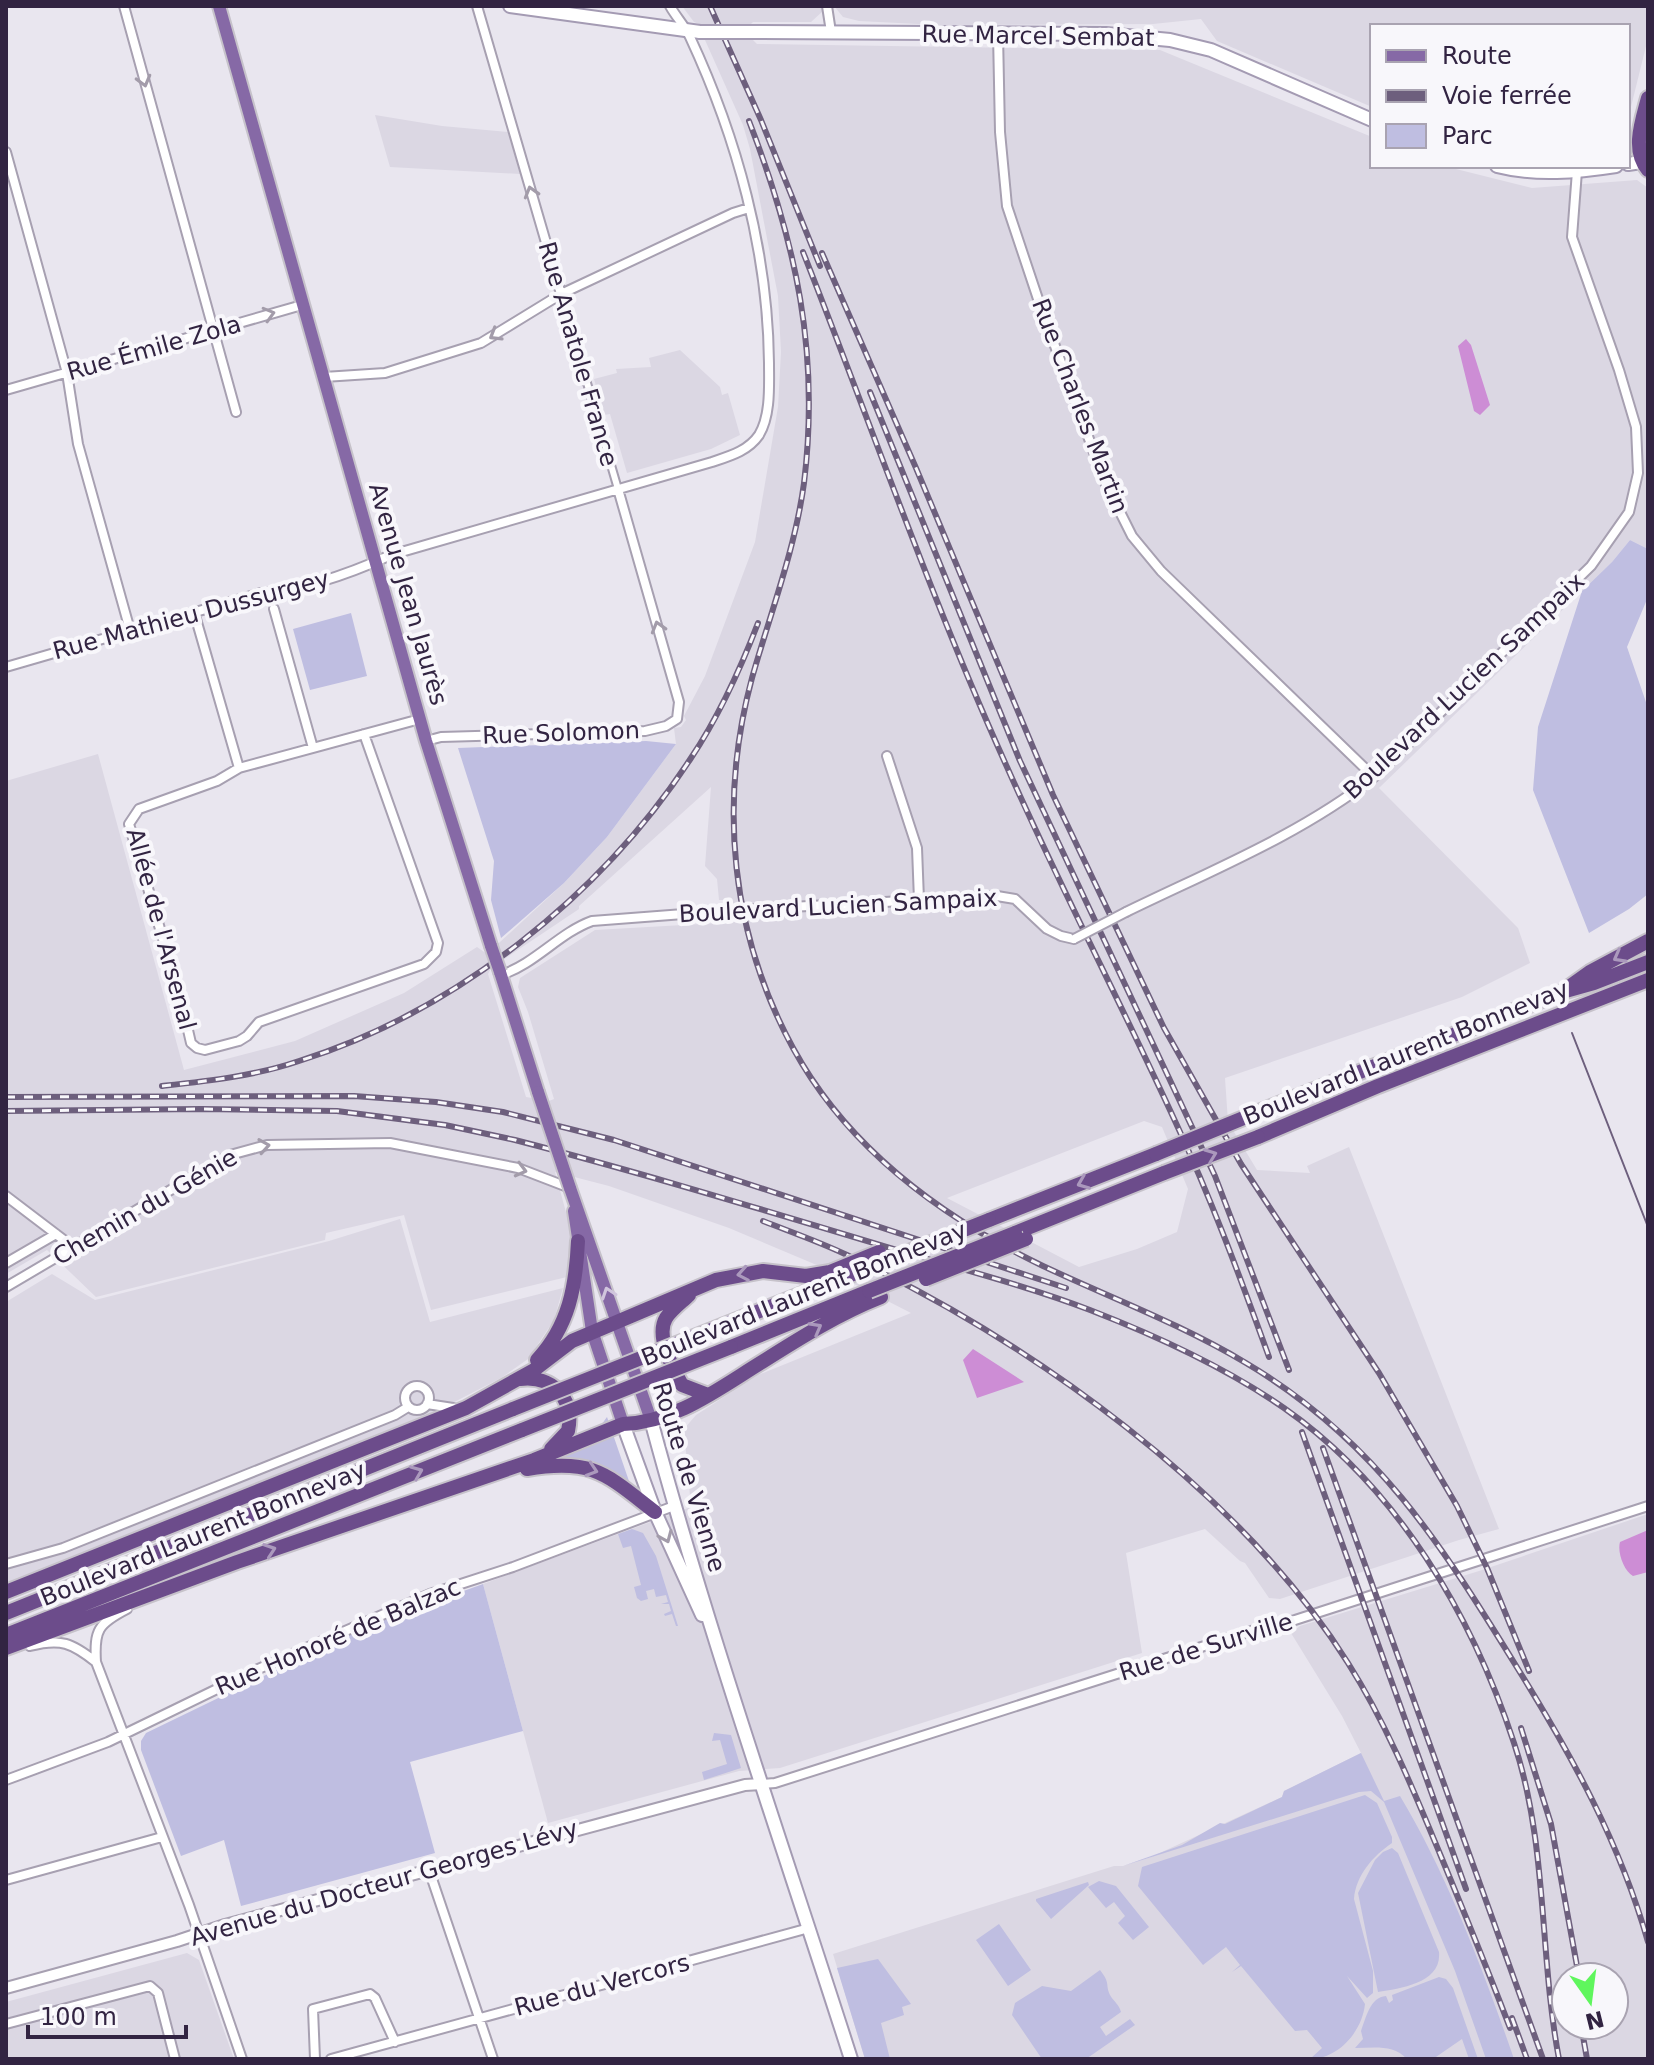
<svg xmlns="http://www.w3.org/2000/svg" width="1654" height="2065" viewBox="0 0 1654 2065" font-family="'DejaVu Sans',sans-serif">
  <rect width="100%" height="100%" fill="#e9e6ef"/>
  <!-- built -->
  <path fill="#dbd7e3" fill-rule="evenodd" d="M682,6H822L823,11L811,22H753L749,26L750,37L757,44L1160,50L1372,137V166H1444L1532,188L1637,180L1648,188V549L1630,540L1612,562L1379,788L1518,928L1530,963L1462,997L1225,1078L1228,1122L1257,1170L1310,1173L1307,1166L1349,1147L1499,1529L1459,1540L1280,1599L1269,1598L1245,1563L1240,1561L1205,1529L1126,1553L1142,1653L780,1768L739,1771L548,1823L483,1584L691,1507L684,1429L696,1415L758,1375L911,1313L819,1266L729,1228L609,1186L555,1172L573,1238L571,1276L431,1310L404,1215L326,1233L325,1240L96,1297L47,1250L6,1274V781L98,754L184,1070L295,1041L404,993L477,947L487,954L564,883L607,837L676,744L674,728L681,727L686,720L684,716L705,676L755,542L778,407L781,352L778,296L750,149L743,125L705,40L708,37L704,26L694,22ZM711,787L705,866L717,879L719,900H732L736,922L595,930L520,978L518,987L528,1012L554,1099L549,1101L526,1097L488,974L491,968L579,909V906ZM1144,1121L1162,1127L1188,1189L1177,1232L1137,1249L1079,1267L947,1198Z
    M834,6H1648V38L1628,119V26H1372V107L1217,41L1201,19L1153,24L938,25L859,21L843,17Z
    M375,115L442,126L508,132L520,174L390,167Z
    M680,350L720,387L722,395L728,393L740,435L711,449L627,473L610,414L604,415L594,379L617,373L616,369L651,367L649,358Z
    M400,1219L430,1322L563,1288L554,1320L528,1359L501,1378L429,1415L6,1584V1302L52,1274L95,1300L329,1241Z
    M1648,1514V2059H865L833,1954L1114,1866H1123L1151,1857L1282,1797L1284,1791L1361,1753L1342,1716L1291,1633L1300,1626L1479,1571ZM1566,1977H1614V2025H1566Z
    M187,1953L199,1960L234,2059H6V2002Z"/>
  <!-- green -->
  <path fill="#bfbee1" d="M1630,540L1648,549V597L1627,647L1648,708V894L1629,909L1589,933L1533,790L1538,727L1582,591L1612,562Z
    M351,613L367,676L310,690L293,629Z
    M646,741L676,744L607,837L564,883L501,938L491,900L494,861L458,748Z
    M607,1417L630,1484L587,1463L556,1459C581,1446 591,1440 607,1417Z
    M632,1529L643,1533L656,1556L678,1626H676L672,1614L665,1616L664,1614L671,1611L669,1604H661L668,1602L666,1595L656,1597L654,1589L646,1591L648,1599L641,1601L637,1598L634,1587L641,1585L631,1546L623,1548L618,1534Z
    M483,1584L523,1731L410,1762L435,1853L241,1906L224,1840L181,1856L141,1750V1741L146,1733L369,1625Z
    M714,1733L731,1735L741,1768L704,1780L702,1772L727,1764L720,1740L712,1741Z
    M1361,1753L1384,1801L1400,1796C1447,1874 1484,1972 1514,2059H1486L1455,1971L1384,1802L1371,1791L1359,1792L1123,1866L1182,1845L1220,1823L1225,1824L1282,1797L1284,1791Z
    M1365,1795L1377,1803L1392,1837V1843C1373,1856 1356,1875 1354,1899L1373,1971V1993L1367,1998L1347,1976L1365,2004C1362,2032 1338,2059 1310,2059L1322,2048L1307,2030L1295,2031L1241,1966L1232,1972L1240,1965L1226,1947L1203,1965L1138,1886L1142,1867Z
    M1392,1848L1398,1853L1439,1952C1442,1983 1401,1988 1378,1992L1358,1893L1375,1860L1383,1852Z
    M1099,1881L1116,1886L1149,1927L1133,1940L1118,1923L1125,1916L1114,1902L1106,1908L1088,1887Z
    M1088,1882L1089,1885L1051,1919L1036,1901V1899Z
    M999,1924L1031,1970L1008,1986L976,1940Z
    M878,1959L911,2004L902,2007L904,2015L881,2023L890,2059H865L837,1968Z
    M1100,1970C1111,1984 1105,1984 1110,1995C1114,2002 1119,2004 1121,2012L1100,2027L1106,2036L1130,2019L1135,2025L1086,2059H1042L1012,2015L1015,2003L1042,1986L1071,1991Z
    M1439,1977L1446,1979L1453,1988L1478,2059H1469L1462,2039L1433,2059H1407C1393,2044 1374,2048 1355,2048L1363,2039L1361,2031C1366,2018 1370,1997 1386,1996L1389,2003L1393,2000L1392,1995Z"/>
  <!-- water -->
  <path fill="#cd8dd5" d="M1466,339L1471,345L1490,405L1480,415L1474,411L1458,346Z
    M973,1349L1024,1382L977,1398L963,1360Z
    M1648,1530V1572L1633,1576C1624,1571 1617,1552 1620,1542Z"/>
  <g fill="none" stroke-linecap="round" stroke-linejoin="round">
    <defs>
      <path id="pedestrian" d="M561,294L618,489"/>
      <path id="minor" d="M124,6L236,412
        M477,6L561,294
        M827,6L831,32
        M998,34L1000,132L1007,206L1040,305L1104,480L1132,536L1161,571L1374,777
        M6,152L67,373L78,444L130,630
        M324,377L385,373L481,343L561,294L733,213L749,208
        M6,390L302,305
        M274,609L313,748
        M194,612L239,768L217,781L139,809L129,824L181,1000L191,1043L197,1048L205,1050L239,1041L247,1036L259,1022L424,964L436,952L438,943L364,734
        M6,667L261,593C306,590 351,573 391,555L712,462C730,456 748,451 759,435C771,415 769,385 769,363C768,251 737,138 690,37C685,26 676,17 670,6
        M426,741L441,737L645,731L666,726L677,719L679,702L618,489
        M887,756L917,848L919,900
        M239,768L420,719
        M754,909L997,896L1015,899L1047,929L1061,936L1074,939
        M1126,912C1210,871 1300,835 1374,777L1591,566L1629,512L1638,473L1636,427L1619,370L1572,237L1577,171
        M501,975C535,964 559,933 592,921L736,910
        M6,1196L73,1247
        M6,1263L56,1234
        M6,1287L230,1155L267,1145L390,1143L518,1168L570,1188
        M405 1398a12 12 0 1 1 24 0a12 12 0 1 1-24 0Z
        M427,1404L453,1408
        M6,1564L63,1548L395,1415L408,1407
        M127,1609C98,1624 94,1630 96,1662L189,1905L242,2059
        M30,1646C61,1638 72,1643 96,1662
        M6,1780L108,1742L256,1670L430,1594L513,1567L674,1506
        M762,1784L775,1783L1267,1626L1295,1620L1648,1506
        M429,1870L493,2059
        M6,1880L162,1837
        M6,2024L150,1986L158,1993L175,2059
        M315,2059L313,2009L370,1994L375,1998L395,2042
        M331,2059L809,1928"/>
      <path id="tertiary" d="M6,1988L177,1941L225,1925L745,1785L762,1784"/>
      <path id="secondary" d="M510,6L700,32
        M760,32L1106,34L1170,40L1211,50L1372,120
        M1628,164L1648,161
        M1497,166C1536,176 1577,172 1616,166
        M651,1420C709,1636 783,1846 851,2059
        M623,1424L655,1512L702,1615"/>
      <path id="primary" d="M219,6L426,741L491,946
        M500,972L538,1092
        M570,1188L651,1420
        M574,1211L592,1331L623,1424"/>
      <path id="trunk" d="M1648,98C1642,121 1631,150 1648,170
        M1569,987L1590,972L1648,941
        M1246,1117L1562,992L1594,983L1648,962
        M1258,1137L1378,1086L1648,980
        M989,1220L1156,1154
        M1015,1233L1164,1173
        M689,1295C682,1302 672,1309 666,1318C655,1336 673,1369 682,1385L708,1395
        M724,1325L843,1278
        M731,1347L869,1291
        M537,1360C569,1326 576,1286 578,1241
        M520,1379C552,1375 575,1398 568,1431L551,1449
        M527,1469C593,1458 606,1474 655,1512
        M6,1592L466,1408L534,1370L572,1341L716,1280L763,1271L806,1276L830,1272
        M6,1613L513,1409
        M6,1635L522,1430
        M6,1648L237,1562L534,1460L623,1424C676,1422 718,1389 762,1362C800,1338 838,1314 881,1297"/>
    </defs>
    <!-- pedestrian casing -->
    <use href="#pedestrian" stroke="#a7a0b1" stroke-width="10"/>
    <!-- minor casing -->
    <use href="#minor" stroke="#a7a0b1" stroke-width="12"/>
    <!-- tertiary casing -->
    <use href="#tertiary" stroke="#a7a0b1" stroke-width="14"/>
    <!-- secondary casing -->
    <use href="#secondary" stroke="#a49bb3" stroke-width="16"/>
    <!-- primary casing -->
    <use href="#primary" stroke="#c6c2ca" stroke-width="16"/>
    <!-- trunk casing -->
    <use href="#trunk" stroke="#c6c2ca" stroke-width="18"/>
    <!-- pedestrian -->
    <use href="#pedestrian" stroke="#fff" stroke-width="6"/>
    <!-- minor -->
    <use href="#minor" stroke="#fff" stroke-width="8"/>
    <!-- tertiary -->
    <use href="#tertiary" stroke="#fff" stroke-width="10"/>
    <!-- secondary -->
    <use href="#secondary" stroke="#fff" stroke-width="12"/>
    <!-- primary -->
    <use href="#primary" stroke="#8669a6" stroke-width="12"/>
    <!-- trunk -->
    <use href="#trunk" stroke="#6c4c8b" stroke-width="14"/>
    <!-- tram -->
    <path stroke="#6d5f7d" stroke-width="2" d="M1572,1033L1648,1227"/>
    <defs>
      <path id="rail" d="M710,6L761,120L820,266
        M749,121C796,243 820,352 804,483C795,550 770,614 752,678C718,804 731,934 793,1048C848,1149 941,1217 1043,1266C1111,1298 1181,1324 1246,1363C1376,1440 1441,1544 1518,1669C1572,1756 1620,1843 1648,1942
        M803,252C871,424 931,599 1007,767C1060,887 1121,1003 1175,1121C1211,1198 1240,1277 1269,1357
        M822,253L916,468L1053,795L1164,1028L1241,1164L1379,1373L1457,1506L1487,1568L1529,1671
        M870,392L1020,761L1215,1176L1289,1370
        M162,1086C208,1081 255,1076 299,1061C455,1012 602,895 691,758C719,716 740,670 758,623
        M6,1097L354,1096L436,1102L503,1112L614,1140L1066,1288
        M6,1111L201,1109L337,1111L445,1125L515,1140C643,1173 770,1212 897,1250C961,1269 1027,1286 1090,1310C1157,1336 1225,1367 1284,1408C1397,1487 1472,1615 1514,1743C1548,1845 1539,1954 1559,2059
        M763,1221C791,1232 820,1242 847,1255C1031,1342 1239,1490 1348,1663C1386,1723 1413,1789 1440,1854C1464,1912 1488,1970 1510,2028
        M1302,1432L1466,1889
        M1323,1448L1543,2059
        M1521,1728L1551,1824L1579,1977
        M1512,2018L1527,2059
        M1581,2025L1587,2059"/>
    </defs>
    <!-- rail casing -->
    <use href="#rail" stroke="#6d5f7d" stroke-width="6"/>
    <!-- rail -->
    <use href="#rail" stroke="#f8f7fb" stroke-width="3" stroke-dasharray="9" stroke-linecap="butt"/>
    <defs>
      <path id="minor-bridge" d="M736,910L754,909
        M1074,939L1126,912"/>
      <path id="secondary-bridge" d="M700,32H760"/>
      <path id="primary-bridge" d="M491,946L500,972
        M538,1092L570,1188"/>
      <path id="trunk-bridge" d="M1156,1154L1246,1117
        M1164,1173L1258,1137
        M830,1272L879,1252
        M843,1278L989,1220
        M926,1279L1026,1239
        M869,1291L1015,1233
        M513,1409L724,1325
        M522,1430L731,1347"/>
    </defs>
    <!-- minor-bridge casing -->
    <use href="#minor-bridge" stroke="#a7a0b1" stroke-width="12" stroke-linecap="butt"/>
    <!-- secondary-bridge casing -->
    <use href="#secondary-bridge" stroke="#a49bb3" stroke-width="16" stroke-linecap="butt"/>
    <!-- primary-bridge casing -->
    <use href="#primary-bridge" stroke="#c6c2ca" stroke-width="16" stroke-linecap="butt"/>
    <!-- trunk-bridge casing -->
    <use href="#trunk-bridge" stroke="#c6c2ca" stroke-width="18" stroke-linecap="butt"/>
    <!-- minor-bridge -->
    <use href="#minor-bridge" stroke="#fff" stroke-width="8"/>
    <!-- secondary-bridge -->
    <use href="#secondary-bridge" stroke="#fff" stroke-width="12"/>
    <!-- primary-bridge -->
    <use href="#primary-bridge" stroke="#8669a6" stroke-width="12"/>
    <!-- trunk-bridge -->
    <use href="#trunk-bridge" stroke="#6c4c8b" stroke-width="14"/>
  </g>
  <!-- one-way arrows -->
  <defs><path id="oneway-chevron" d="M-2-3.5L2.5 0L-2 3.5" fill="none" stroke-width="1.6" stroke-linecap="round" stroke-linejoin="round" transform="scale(2)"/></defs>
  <g stroke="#a39caa">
    <use href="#oneway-chevron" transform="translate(144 81) rotate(75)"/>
    <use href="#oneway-chevron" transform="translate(531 192) rotate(-106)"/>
    <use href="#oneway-chevron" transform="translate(269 314) rotate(-16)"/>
    <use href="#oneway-chevron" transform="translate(495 335) rotate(149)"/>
    <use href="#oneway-chevron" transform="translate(658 627) rotate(-106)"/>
    <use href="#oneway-chevron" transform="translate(264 1146) rotate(-9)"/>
    <use href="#oneway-chevron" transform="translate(521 1170) rotate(15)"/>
    <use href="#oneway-chevron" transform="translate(666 1537) rotate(67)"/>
  </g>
  <g stroke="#ab99bd">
    <use href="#oneway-chevron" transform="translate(1619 957) rotate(151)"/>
    <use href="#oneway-chevron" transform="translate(1211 1155) rotate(-21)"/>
    <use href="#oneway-chevron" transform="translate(1083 1183) rotate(158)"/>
    <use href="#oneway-chevron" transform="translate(743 1274) rotate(170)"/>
    <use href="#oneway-chevron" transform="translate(816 1328) rotate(-29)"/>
    <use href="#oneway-chevron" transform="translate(592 1470) rotate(18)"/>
    <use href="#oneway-chevron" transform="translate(417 1472) rotate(-22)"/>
    <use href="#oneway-chevron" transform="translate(270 1550) rotate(-19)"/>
  </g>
  <use stroke="#d0c5dd" href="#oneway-chevron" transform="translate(608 1293) rotate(-109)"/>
  <g text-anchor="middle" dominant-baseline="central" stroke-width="8" stroke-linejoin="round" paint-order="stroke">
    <!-- street labels -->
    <g font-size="24" fill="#322442" stroke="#f8f7fb">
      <text transform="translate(1038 36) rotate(1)">Rue Marcel Sembat</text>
      <text transform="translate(154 348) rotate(-16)">Rue Émile Zola</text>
      <text transform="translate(578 354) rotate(74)">Rue Anatole France</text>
      <text transform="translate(1080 406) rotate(69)">Rue Charles Martin</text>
      <text transform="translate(408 594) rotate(74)">Avenue Jean Jaurès</text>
      <text transform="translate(191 615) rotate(-15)">Rue Mathieu Dussurgey</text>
      <text transform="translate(1464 686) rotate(-43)">Boulevard Lucien Sampaix</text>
      <text transform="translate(561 733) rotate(-2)">Rue Solomon</text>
      <text transform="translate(838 906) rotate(-3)">Boulevard Lucien Sampaix</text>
      <text transform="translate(161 929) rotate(75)">Allée de l'Arsenal</text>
      <text transform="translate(1406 1053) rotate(-22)">Boulevard Laurent Bonnevay</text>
      <text transform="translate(145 1207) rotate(-30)">Chemin du Génie</text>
      <text transform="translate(804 1294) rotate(-22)">Boulevard Laurent Bonnevay</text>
      <text transform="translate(689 1477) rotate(73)">Route de Vienne</text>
      <text transform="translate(203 1534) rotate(-22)">Boulevard Laurent Bonnevay</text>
      <text transform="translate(338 1637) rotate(-23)">Rue Honoré de Balzac</text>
      <text transform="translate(1206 1647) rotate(-17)">Rue de Surville</text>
      <text transform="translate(384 1883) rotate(-16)">Avenue du Docteur Georges Lévy</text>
      <text transform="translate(602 1985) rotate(-15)">Rue du Vercors</text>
    </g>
  </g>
  <!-- border -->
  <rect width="1654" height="2065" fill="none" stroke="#322442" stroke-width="16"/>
  <!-- legend -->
  <rect x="1370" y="24" width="260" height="144" fill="#f8f7fb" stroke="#a9a3b1" stroke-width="2"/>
  <rect x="1386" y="50" width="40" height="12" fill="#8669a6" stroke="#a9a3b1" stroke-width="2"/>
  <text x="1442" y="64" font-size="24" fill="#322442">Route</text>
  <rect x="1386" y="90" width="40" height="12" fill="#6d5f7d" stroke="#a9a3b1" stroke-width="2"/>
  <text x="1442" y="104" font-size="24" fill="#322442">Voie ferrée</text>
  <rect x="1386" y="124" width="40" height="24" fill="#bfbee1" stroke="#a9a3b1" stroke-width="2"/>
  <text x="1442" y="144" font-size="24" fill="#322442">Parc</text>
  <!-- north arrow -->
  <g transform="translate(1590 2001) rotate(166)"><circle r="38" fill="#f8f7fb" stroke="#a9a3b1" stroke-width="2"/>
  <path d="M0-6L14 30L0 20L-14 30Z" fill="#5ff65d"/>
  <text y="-12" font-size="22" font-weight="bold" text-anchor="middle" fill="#322442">N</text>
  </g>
  <!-- scale -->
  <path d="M28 2025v12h158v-12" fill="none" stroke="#322442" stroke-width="4"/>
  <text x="40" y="2025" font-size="24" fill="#322442" stroke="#f8f7fb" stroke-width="6" paint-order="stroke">100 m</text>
</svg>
